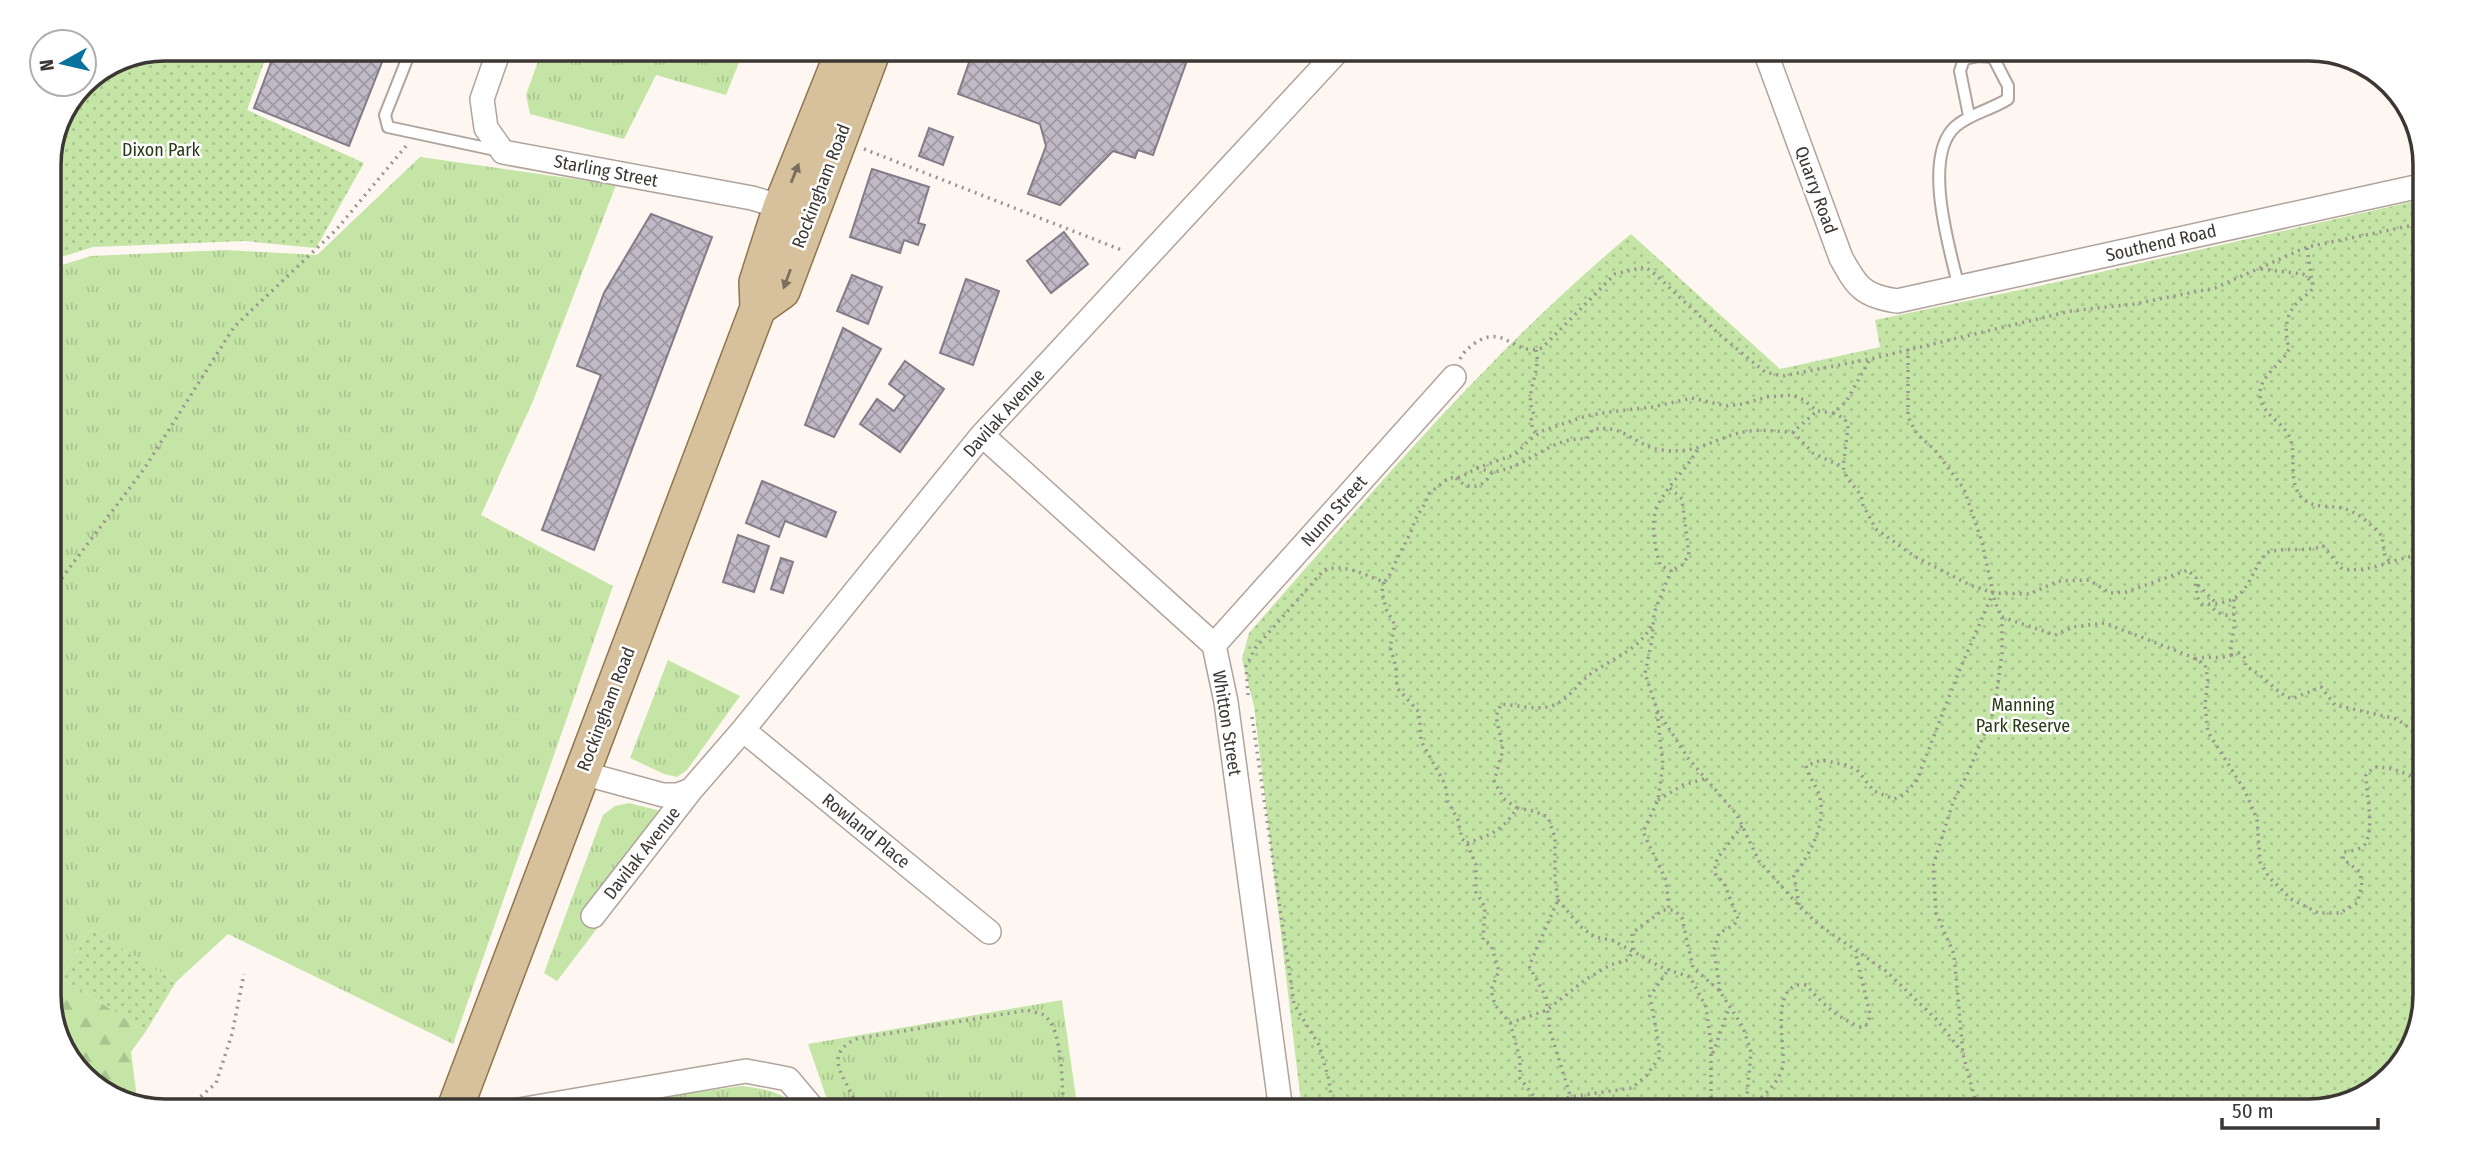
<svg xmlns="http://www.w3.org/2000/svg" width="2474" height="1160" viewBox="0 0 2474 1160" font-family="'Fira Sans Condensed',sans-serif">
  <defs>
    <pattern id="grass-tufts" width="24" height="20" patternUnits="userSpaceOnUse" patternTransform="scale(1.75)"><rect width="24" height="20" fill="#c4e5a6"/><path d="M3 7l-1-3M5 7V3M7 7l1-3M15 17l-1-3M17 17v-4M19 17l1-3" fill="none" stroke="#a9c58f"/></pattern>
    <pattern id="forest-firs" width="22" height="20" patternUnits="userSpaceOnUse" patternTransform="scale(1.75)"><rect width="22" height="20" fill="#c4e5a6"/><path d="M5 1l3.5 6h-7zM16 11l3.5 6h-7z" fill="#a9c58f"/></pattern>
    <pattern id="park-dots" width="8" height="8" patternUnits="userSpaceOnUse" patternTransform="scale(1.75)"><rect width="8" height="8" fill="#c4e5a6"/><path d="M2 2h.1M6 6h.1" fill="none" stroke="#a9c58f" stroke-width="1.8" stroke-linecap="round"/></pattern>
    <pattern id="building-cross-hatch" width="8" height="8" patternUnits="userSpaceOnUse" patternTransform="scale(1.75)"><rect width="8" height="8" fill="#c0bac6"/><path d="M0 0l8 8M0 8l8-8" fill="none" stroke="#9d98a1"/></pattern>
  </defs>
  <rect width="100%" height="100%" fill="#fef6f1"/>
  <!-- grass -->
  <path fill="url(#grass-tufts)" d="M742,55L726,95L656,75L624,139L530,114L526,95L540,56Z
    M420,157L616,185L533,401L481,515L613,586L453,1044L228,934L176,982L91,929L61,978L49,953V269L91,256L226,250L317,255Z
    M668,660L740,696L687,770L677,777L664,774L630,758Z
    M629,803L661,811L581,912L599,926L557,981L544,973L603,815L615,806Z
    M1062,1000L1078,1111H831L808,1044Z
    M742,1086C765,1089 786,1092 800,1111H579L633,1101Z"/>
  <!-- forest -->
  <path fill="url(#forest-firs)" d="M49,953L61,978L146,1031L131,1052L138,1106L120,1102L73,1065L49,1003Z"/>
  <!-- park -->
  <path fill="url(#park-dots)" d="M266,57L247,110L364,163L316,248L245,241L93,247L49,261V158L84,82L121,58Z
    M2424,199L2416,1040L2374,1091L2309,1111H1302L1254,706L1242,659L1249,633C1370,495 1489,352 1631,234L1780,369L1880,347L1875,320L2039,286Z
    M91,929L176,982L146,1031L61,978Z"/>
  <!-- building -->
  <path fill="url(#building-cross-hatch)" stroke="#827c88" stroke-width="2" d="M1186,53L1189,55L1153,155L1138,150L1135,158L1113,151L1060,205L1028,194L1046,146L1040,124L958,94L972,54Z
    M273,57H384L349,146L254,108Z
    M929,128L953,137L943,165L919,156Z
    M872,169L929,187L918,223L925,225L918,245L904,240L900,253L850,237Z
    M651,214L712,237L594,550L542,530L601,375L577,366L604,293Z
    M1064,232L1088,264L1051,293L1027,261Z
    M852,275L882,287L868,324L837,311Z
    M966,279L999,291L973,365L940,353Z
    M843,328L881,349L834,437L805,425Z
    M905,361L944,389L900,452L860,424L877,399L894,411L905,396L889,384Z
    M762,481L836,512L826,537L785,521L779,537L746,523Z
    M738,535L769,546L754,592L723,582Z
    M781,558L793,562L783,593L771,589Z"/>
  <g fill="none" stroke-linecap="round" stroke-linejoin="round">
    <defs>
      <path id="lane" d="M408,57L385,115L388,127L500,151
        M1959,288C1950,250 1921,156 1956,126C1971,113 1991,110 2008,99V86L1993,57L1979,56L1964,59L1960,71L1969,116"/>
      <path id="street" d="M1765,51L1841,258C1857,287 1863,296 1897,301L2425,185
        M497,56L482,99L486,128L503,152L752,198L792,210
        M982,435L1214,645L1226,702L1281,1111
        M1214,645L1454,377
        M743,730L989,932
        M582,773L663,795H678L691,790L743,730L982,435L1336,53
        M593,916L691,790
        M513,1111L746,1071L788,1079L815,1111"/>
      <path id="primary" d="M758,308L782,291L871,55
        M454,1111L758,308L757,282L781,207L842,55"/>
    </defs>
    <!-- lane casing -->
    <use href="#lane" stroke="#b0a49c" stroke-width="14"/>
    <!-- street casing -->
    <use href="#street" stroke="#b0a49c" stroke-width="26"/>
    <!-- primary casing -->
    <use href="#primary" stroke="#8f764c" stroke-width="38"/>
    <!-- path -->
    <path stroke="#9a948f" stroke-width="3.5" stroke-dasharray="2 5" stroke-linecap="butt" d="M864,149L1124,251
      M2307,248L2313,288C2308,295 2301,298 2296,304C2284,318 2285,332 2289,349C2283,363 2260,376 2260,393C2260,416 2285,421 2291,441C2296,459 2288,483 2302,498C2313,510 2335,504 2348,510C2362,515 2372,526 2382,536L2385,557L2392,563
      M2261,269L2303,274L2310,280
      M1908,349V417L1917,434L1935,450L1964,489L1982,542L1995,602L2002,617V654L1994,711L1967,775L1953,802L1933,866L1936,913L1954,954L1963,1054L1978,1111
      M1536,350C1542,371 1523,393 1534,414L1531,420L1533,431L1538,434
      M1460,359C1464,351 1469,348 1475,343C1505,323 1514,357 1542,348L1615,274L1645,267L1655,274L1720,335L1765,372L1783,376L1870,359L2071,311L2134,304L2215,288L2307,247L2424,223
      M1833,413L1845,419L1848,428L1843,467
      M1793,432L1813,453L1843,467L1847,478L1861,495L1863,505L1876,529L1914,556L1970,585L1993,593L2030,594L2058,581L2089,580L2110,593L2126,592L2188,570L2196,578L2197,597L2202,604C2249,605 2244,583 2266,553C2285,546 2303,553 2323,546L2342,569C2374,573 2392,558 2421,555
      M1697,450C1686,471 1664,488 1656,510C1650,527 1656,549 1660,565L1671,571L1654,613L1652,640L1645,673L1657,710L1688,758L1737,815L1759,861L1800,907L1819,925L1886,971L1937,1020L1962,1052
      M1477,468L1492,472
      M1456,478C1468,491 1483,489 1492,472C1529,468 1549,436 1587,439L1592,430C1623,422 1635,447 1662,450C1702,455 1717,435 1750,431C1764,429 1780,432 1793,432L1817,411
      M1670,488L1682,499L1689,555L1682,565L1672,570
      M1384,582L1382,592L1386,609L1395,625L1390,647L1396,667L1397,688L1419,712L1421,741L1445,784L1448,802L1458,820L1462,839L1467,843L1476,865V892L1485,907L1483,940L1491,945L1499,971L1491,990L1495,1005L1510,1023L1520,1059V1078L1538,1102L1542,1111
      M2198,585L2216,603
      M49,595L144,469L234,327L336,230L406,146
      M2208,604C2216,611 2222,618 2234,614V598
      M2002,617L2055,635L2073,627L2105,623L2192,657L2205,665L2208,679L2205,705L2208,732L2245,791L2257,819L2260,862L2269,877L2291,899L2318,913H2340L2357,903L2362,886L2360,872L2343,859L2344,852C2350,851 2361,850 2365,844C2375,828 2366,793 2366,775L2374,767C2392,767 2404,772 2419,781
      M2231,655L2239,653L2244,657L2246,667C2264,674 2274,692 2292,699L2321,687L2335,705L2397,719L2419,735
      M2195,659C2208,655 2218,660 2231,655C2230,641 2236,628 2234,614
      M1248,695L1246,666L1256,647L1324,570C1345,563 1364,575 1384,582C1393,573 1394,564 1400,553C1405,543 1411,534 1414,523C1418,512 1426,506 1428,494L1449,478L1461,477L1477,468L1516,454L1528,441L1542,431L1586,416L1609,412L1653,407L1692,398L1726,406L1743,404L1767,397L1792,395L1804,400L1817,411L1833,413L1846,402L1870,359
      M1657,712L1663,765L1658,800L1643,832L1666,880L1669,910
      M1252,717L1294,1004L1319,1045L1329,1080L1333,1111
      M1658,800L1683,785L1704,779
      M1517,808L1504,799L1494,781L1503,750L1496,716L1501,704C1517,705 1540,712 1556,704C1568,699 1578,684 1589,675C1612,658 1638,651 1652,625
      M1467,843C1492,835 1503,830 1517,808L1534,811L1548,817L1555,838V879L1558,900L1529,966L1546,997L1550,1031L1575,1111
      M1558,900L1580,926L1594,937L1612,940L1663,968L1690,977L1706,1007L1711,1043V1111
      M1799,905L1794,876C1810,853 1826,826 1820,797C1817,787 1809,777 1806,766L1821,760L1846,765L1857,770L1874,791L1894,799L1904,795L1917,780L1957,676L1993,593
      M1720,991L1714,950L1719,933L1734,925L1738,919L1724,883L1716,875L1715,869L1717,859L1742,826
      M1510,1023L1547,1010L1585,980L1610,965L1628,960L1633,951L1632,933L1663,910H1674L1682,918L1693,968L1719,990L1743,1027L1751,1052L1747,1095L1742,1111
      M1713,1053L1729,1008
      M1541,1108L1569,1097L1632,1088L1646,1076L1659,1058V1046L1650,996L1668,970
      M169,1111L197,1100L216,1083L232,1034L244,974
      M665,1111L763,1102L775,1104L785,1111
      M858,1111C853,1084 817,1057 856,1039L1028,1010C1032,1012 1040,1013 1044,1015C1064,1030 1062,1088 1063,1111
      M1745,1111C1759,1100 1780,1084 1783,1065C1785,1046 1772,996 1795,986C1798,984 1802,985 1806,985C1823,1004 1837,1018 1861,1027L1868,1024L1870,1014L1855,951"/>
    <!-- lane -->
    <use href="#lane" stroke="#fff" stroke-width="10"/>
    <!-- street -->
    <use href="#street" stroke="#fff" stroke-width="23"/>
    <!-- primary -->
    <use href="#primary" stroke="#d6c19c" stroke-width="35"/>
  </g>
  <!-- one-way arrows -->
  <defs><path id="oneway-solid" d="M-6-.8H1V-3.2L6.5 0L1 3.2V.8H-6Z" transform="scale(1.75)"/></defs>
  <g fill="#7a6e5d">
    <use href="#oneway-solid" transform="translate(795 173) rotate(-68)"/>
    <use href="#oneway-solid" transform="translate(787 279) rotate(110)"/>
  </g>
  <g text-anchor="middle" dominant-baseline="central" stroke-width="5" stroke-linejoin="round" paint-order="stroke">
    <!-- park labels -->
    <g font-size="18" fill="#273915" stroke="#fff">
      <text x="161" y="150">Dixon Park</text>
      <text x="2023" y="705">Manning<tspan x="2023" dy="21">Park Reserve</tspan></text>
    </g>
    <!-- street labels -->
    <g font-size="18" fill="#3c3733" stroke="#fff">
      <text transform="translate(606 171) rotate(11)">Starling Street</text>
      <text transform="translate(821 186) rotate(-69)">Rockingham Road</text>
      <text transform="translate(1816 190) rotate(70)">Quarry Road</text>
      <text transform="translate(2161 243) rotate(-13)">Southend Road</text>
      <text transform="translate(1004 413) rotate(-48)">Davilak Avenue</text>
      <text transform="translate(1334 511) rotate(-48)">Nunn Street</text>
      <text transform="translate(606 709) rotate(-69)">Rockingham Road</text>
      <text transform="translate(1227 723) rotate(81)">Whitton Street</text>
      <text transform="translate(866 831) rotate(39)">Rowland Place</text>
      <text transform="translate(642 853) rotate(-52)">Davilak Avenue</text>
    </g>
  </g>
  <!-- crop -->
  <path d="M0 0H2474V1160H0ZM165 61H2309A104 104 0 0 1 2413 165V995A104 104 0 0 1 2309 1099H165A104 104 0 0 1 61 995V165A104 104 0 0 1 165 61Z" fill="#fff" fill-rule="evenodd"/>
  <path fill="none" stroke="#3c3733" stroke-width="3.5" d="M165 61H2309A104 104 0 0 1 2413 165V995A104 104 0 0 1 2309 1099H165A104 104 0 0 1 61 995V165A104 104 0 0 1 165 61Z"/>
  <!-- north arrow -->
  <g transform="translate(63 63) rotate(262)"><circle r="33" fill="#ffffff" stroke="#b1afad" stroke-width="2"/>
  <path d="M0-5L12 26L0 18L-12 26Z" fill="#07729e"/>
  <text y="-10" font-size="19" font-weight="bold" text-anchor="middle" fill="#3c3733">N</text>
  </g>
  <!-- scale -->
  <path d="M2222 1118v10h156v-10" fill="none" stroke="#3c3733" stroke-width="3.5"/>
  <text x="2232" y="1118" font-size="21" fill="#3c3733" stroke="#ffffff" stroke-width="5" paint-order="stroke">50 m</text>
</svg>
